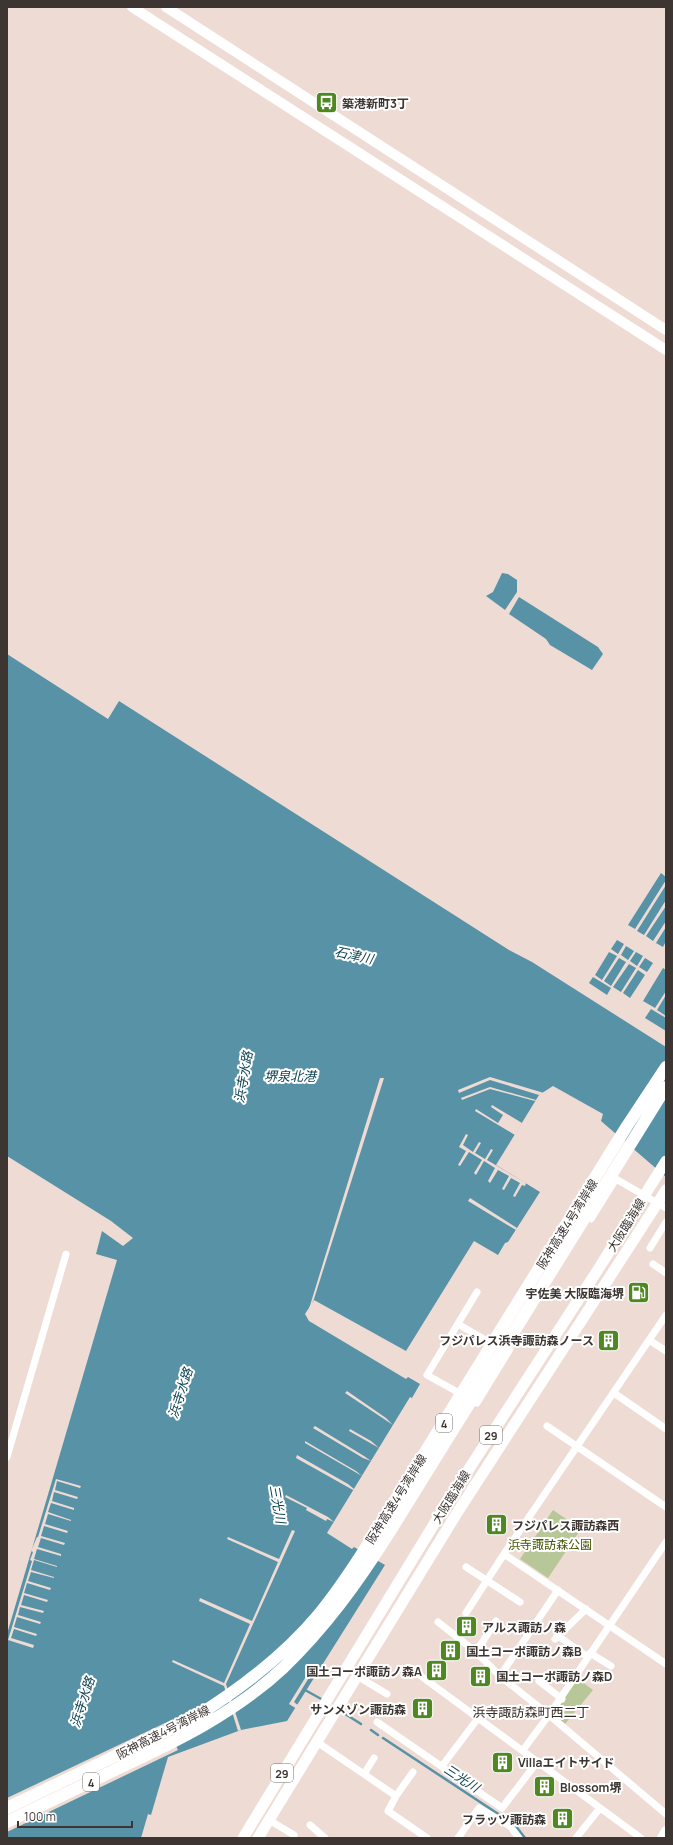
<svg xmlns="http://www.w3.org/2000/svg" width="673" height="1845" viewBox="0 0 673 1845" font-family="Manrope,'Noto Sans JP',sans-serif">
  <rect width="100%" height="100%" fill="#eedcd4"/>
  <!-- green -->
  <path fill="#b8c797" d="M553,1510L581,1529L548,1578L520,1559Z
    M577,1678L593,1690L565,1724L556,1716V1712Z"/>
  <!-- water -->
  <path fill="#5892a7" d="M502,573L508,574L517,580V592L505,610L486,596L493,592Z
    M519,597L598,647L603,654L592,670L550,645L546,639L509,614Z
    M7,654L108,719L119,701L509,950L532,962L666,1047V1177L601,1121L603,1114L553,1086L539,1095L496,1165L540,1192L508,1242L505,1243L498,1255L474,1241L406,1351L314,1300L305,1314L309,1321L406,1379L408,1377L420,1384L412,1398L410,1397L327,1533L352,1549L354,1547L385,1565L287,1721L241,1730L168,1757L151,1815L148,1814L141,1838H7V1634L117,1260L96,1254L102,1231L123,1246L133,1238L111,1221L7,1156Z
    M661,873L666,877V880L635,929L628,925Z
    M666,885V900L644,935L637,931Z
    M666,906V921L653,941L646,936Z
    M666,927V941L663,947L656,943Z
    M617,940L624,944L618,954L611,949Z
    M626,946L634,951L628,960L621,955Z
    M609,952L617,956L602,980L595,975Z
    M636,952L643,956L637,966L630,961Z
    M619,958L626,962L611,986L604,981Z
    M645,958L653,963L647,972L639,967Z
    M629,964L636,968L621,992L613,987Z
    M663,968L666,970V991L655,1008L643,1001Z
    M638,970L645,975L630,998L623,993Z
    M593,977L611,988L607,995L589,983Z
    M666,995V1016L657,1010Z
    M651,1009L666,1018V1031L645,1018Z"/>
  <!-- pier -->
  <path fill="#eedcd4" d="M490,1077L544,1093L539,1095L490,1080L459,1093L458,1090Z
    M380,1078H384L314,1299L308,1312Z
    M490,1087L536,1100L535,1101L490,1089L462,1100L461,1098Z
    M492,1105L522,1123L515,1135L475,1111L476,1109L498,1123L503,1115L491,1107Z
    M466,1134L468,1135L463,1145L473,1152L479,1142L481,1143L475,1153L485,1159L491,1149L493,1150L487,1160L526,1183L525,1186L522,1185L515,1197L513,1196L520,1183L511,1178L504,1190L502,1189L509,1176L498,1170L490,1183L488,1181L495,1168L484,1161L476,1175L474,1173L482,1160L469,1152L460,1166L458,1165L466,1151L459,1147Z
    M470,1198L517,1228L516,1230L468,1201Z
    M347,1391L386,1418L393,1425L345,1393Z
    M315,1426L364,1456L371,1461L363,1458L313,1428Z
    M350,1429L371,1441L379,1448L349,1431Z
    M305,1441L356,1471L362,1476L305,1443Z
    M297,1455L348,1484L354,1489L353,1490L296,1458Z
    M56,1479L81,1486L80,1488L57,1481L55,1490L78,1497L77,1499L54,1492L52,1501L74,1508V1510L51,1503L48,1512L71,1520V1521L48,1514L45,1524L68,1531L67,1533L44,1526L41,1536L65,1543L64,1545L41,1538L38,1547L61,1554V1556L37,1549L34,1559L57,1566V1567L34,1560L31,1570L54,1577V1578L31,1572L28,1581L51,1588L50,1590L27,1583L24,1593L48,1600L47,1602L24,1595L21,1605L44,1611L43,1613L20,1607L18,1615L41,1622L40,1624L17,1617L14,1627L37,1634L36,1636L14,1629L11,1638L34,1645L33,1648L8,1640L32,1561L30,1560L33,1552L31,1551L37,1537H38Z
    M286,1495L328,1517L334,1522L327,1519L326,1521L306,1510L307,1508L285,1497Z
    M292,1530L295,1531L226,1684L241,1730L238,1731L224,1686L172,1662L173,1660L224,1683L250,1624L199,1601L200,1598L252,1621L278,1562L227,1539L228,1537L279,1559Z
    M310,1670L318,1675L316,1678L310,1676L294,1702L299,1706L297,1709L289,1704Z
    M165,1723L178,1750L7,1832V1798Z"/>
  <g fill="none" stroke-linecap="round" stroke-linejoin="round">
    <!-- stream -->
    <path stroke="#5892a7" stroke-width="2.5" d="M305,1690L323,1700
      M339,1710L361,1724
      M371,1730L378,1735
      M383,1738L515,1825L525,1838"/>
    <!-- street -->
    <path stroke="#fff" stroke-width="7" d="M591,1219L616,1179L666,1208
      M650,1248L666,1222
      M653,1264L666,1273
      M477,1292L427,1375L477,1403L510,1349
      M458,1324L494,1345
      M649,1340L666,1351
      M614,1393L666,1429
      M547,1426L666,1507
      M7,1457L66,1254
      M666,1542L549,1715L666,1814
      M504,1554L666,1664
      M466,1567L520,1602
      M466,1613L504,1554L666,1315
      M438,1622L476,1652L500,1676L549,1715L523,1750
      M558,1636L588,1657
      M555,1639L586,1609
      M476,1652L496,1621
      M590,1653L611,1666
      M410,1668L641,1838
      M357,1676L387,1694
      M500,1676L558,1590
      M539,1681L562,1699
      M377,1722L502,1808L538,1761
      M317,1742L396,1796L388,1811L427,1838
      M442,1766L479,1717
      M364,1774L374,1758
      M396,1796L413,1772
      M269,1820L294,1835
      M310,1825L325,1838
      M458,1838L479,1808L510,1826L519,1838
      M576,1838L600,1808"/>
    <!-- secondary -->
    <path stroke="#fff" stroke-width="10" d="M132,7L666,350
      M166,7L666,330
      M662,1838L666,1831"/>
    <!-- primary -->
    <path stroke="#fff" stroke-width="11" d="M243,1838L445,1506L599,1268L666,1161
      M258,1838L457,1513L666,1190"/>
    <!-- highway -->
    <path stroke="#fff" stroke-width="12" d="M7,1808L192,1719C239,1690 284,1656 319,1614C342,1586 361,1556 380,1525L627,1126L666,1067
      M7,1822C44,1804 82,1786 119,1768C177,1741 235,1713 283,1668C325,1628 358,1582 389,1533L666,1087"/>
  </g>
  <!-- icons -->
  <defs>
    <symbol id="bus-square" viewBox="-11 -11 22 22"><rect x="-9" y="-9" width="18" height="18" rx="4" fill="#4f8722" stroke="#fff"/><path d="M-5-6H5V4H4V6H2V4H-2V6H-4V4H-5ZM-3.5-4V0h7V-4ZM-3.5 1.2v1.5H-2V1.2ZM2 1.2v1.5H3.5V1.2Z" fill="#fff"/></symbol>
    <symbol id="fuel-square" viewBox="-11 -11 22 22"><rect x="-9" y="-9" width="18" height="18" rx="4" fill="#4f8722" stroke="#fff"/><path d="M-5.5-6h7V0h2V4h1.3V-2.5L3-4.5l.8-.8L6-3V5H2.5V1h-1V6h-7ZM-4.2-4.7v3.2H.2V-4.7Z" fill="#fff"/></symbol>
    <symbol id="building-square" viewBox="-11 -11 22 22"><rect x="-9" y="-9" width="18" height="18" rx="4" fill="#4f8722" stroke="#fff"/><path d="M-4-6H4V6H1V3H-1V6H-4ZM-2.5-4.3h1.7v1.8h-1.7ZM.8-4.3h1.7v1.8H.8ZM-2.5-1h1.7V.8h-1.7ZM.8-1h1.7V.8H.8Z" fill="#fff"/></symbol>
  </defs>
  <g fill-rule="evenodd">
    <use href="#bus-square" x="314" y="90" width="25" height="25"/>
    <use href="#fuel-square" x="626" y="1280" width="25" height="25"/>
    <use href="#building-square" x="596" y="1328" width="25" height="25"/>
    <use href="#building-square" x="484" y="1512" width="25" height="25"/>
    <use href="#building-square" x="454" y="1614" width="25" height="25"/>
    <use href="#building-square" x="438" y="1638" width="25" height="25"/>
    <use href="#building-square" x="424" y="1658" width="25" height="25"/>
    <use href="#building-square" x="468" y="1664" width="25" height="25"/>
    <use href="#building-square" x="410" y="1696" width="25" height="25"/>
    <use href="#building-square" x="490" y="1750" width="25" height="25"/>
    <use href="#building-square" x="532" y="1774" width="25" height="25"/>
    <use href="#building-square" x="550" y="1806" width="25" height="25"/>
  </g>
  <g text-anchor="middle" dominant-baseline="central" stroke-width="4" stroke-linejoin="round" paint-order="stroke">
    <!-- shield labels -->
    <g fill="#fff" stroke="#767270" stroke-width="1">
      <rect x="436" y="1414" width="16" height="18" rx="3"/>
      <rect x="480" y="1426" width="22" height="18" rx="3"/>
      <rect x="271" y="1764" width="22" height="18" rx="3"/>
      <rect x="83" y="1773" width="16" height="18" rx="3"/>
    </g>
    <g font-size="11" font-weight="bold" fill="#3c3532">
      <text x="444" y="1423">4</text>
      <text x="491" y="1435">29</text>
      <text x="282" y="1773">29</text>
      <text x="91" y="1782">4</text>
    </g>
    <!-- poi labels -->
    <g font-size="12" font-weight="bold" fill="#3c3532" stroke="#fff" text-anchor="start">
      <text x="342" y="103">築港新町3丁</text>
      <text x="624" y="1293" text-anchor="end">宇佐美 大阪臨海堺</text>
      <text x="594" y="1340" text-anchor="end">フジパレス浜寺諏訪森ノース</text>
      <text x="512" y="1525">フジパレス諏訪森西</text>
      <text x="482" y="1627">アルス諏訪ノ森</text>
      <text x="466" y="1651">国土コーポ諏訪ノ森B</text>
      <text x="422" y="1671" text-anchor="end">国土コーポ諏訪ノ森A</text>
      <text x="496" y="1676">国土コーポ諏訪ノ森D</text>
      <text x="406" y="1709" text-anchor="end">サンメゾン諏訪森</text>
      <text x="518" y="1762">Villaエイトサイド</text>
      <text x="560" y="1787">Blossom堺</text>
      <text x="546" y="1819" text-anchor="end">フラッツ諏訪森</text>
    </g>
    <!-- street labels -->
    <g font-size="12" fill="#3c3532" stroke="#fff">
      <text transform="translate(567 1224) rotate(-58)">阪神高速4号湾岸線</text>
      <text transform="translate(626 1225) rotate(-58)">大阪臨海線</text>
      <text transform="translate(451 1497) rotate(-58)">大阪臨海線</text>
      <text transform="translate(396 1499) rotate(-58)">阪神高速4号湾岸線</text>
      <text transform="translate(163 1732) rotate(-27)">阪神高速4号湾岸線</text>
    </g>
    <!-- park labels -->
    <g font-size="12" fill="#435405" stroke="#fff">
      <text x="550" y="1544">浜寺諏訪森公園</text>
    </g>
    <!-- water labels -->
    <g font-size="13" font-style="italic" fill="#073e4d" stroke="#fff">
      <text transform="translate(354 955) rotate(12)">石津川</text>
      <text x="290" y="1076">堺泉北港</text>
      <text transform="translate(243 1077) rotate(-80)">浜寺水路</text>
      <text transform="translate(180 1393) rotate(-72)">浜寺水路</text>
      <text transform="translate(278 1504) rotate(80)">三光川</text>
      <text transform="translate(82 1702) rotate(-72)">浜寺水路</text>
      <text transform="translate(462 1778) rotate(33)">三光川</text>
    </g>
    <!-- neighbourhood labels -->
    <g font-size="13" fill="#392c26" stroke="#fff">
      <text x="531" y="1712">浜寺諏訪森町西二丁</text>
    </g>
  </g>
  <!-- border -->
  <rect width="673" height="1845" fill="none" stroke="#3c3532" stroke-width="16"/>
  <!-- scale -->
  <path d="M18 1821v6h114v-6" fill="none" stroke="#3c3532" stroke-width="2"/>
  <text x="24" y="1821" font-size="12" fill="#3c3532" stroke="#ffffff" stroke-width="3" paint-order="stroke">100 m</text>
</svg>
